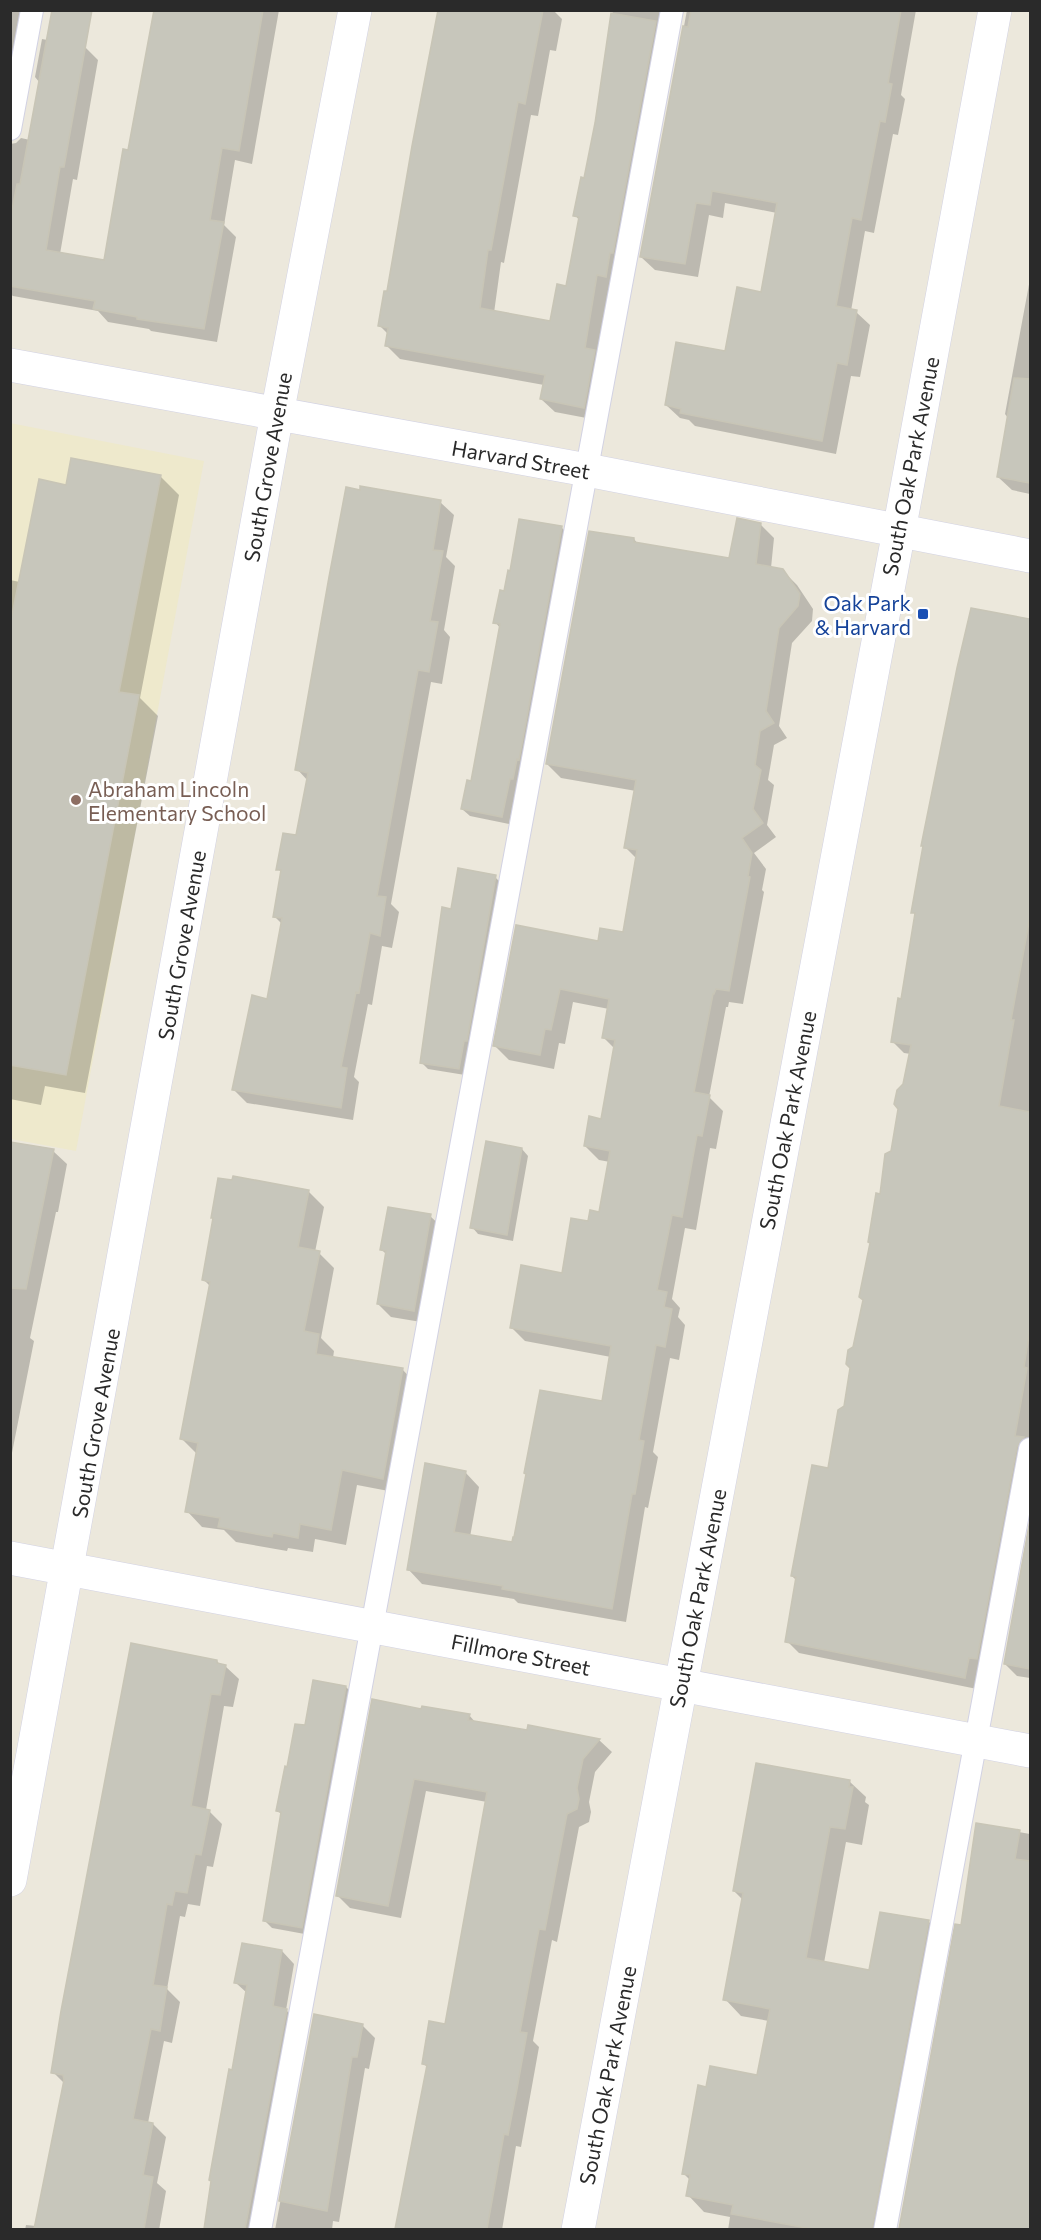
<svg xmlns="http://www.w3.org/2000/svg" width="1041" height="2240" viewBox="0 0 1041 2240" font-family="Commissioner,sans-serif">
  <rect width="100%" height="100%" fill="#ece8dc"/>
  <!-- education -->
  <path fill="#eee9cc" d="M10,423L204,461L76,1151L11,1139Z"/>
  <!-- shadow -->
  <path fill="#0003" d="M10,10H24L10,85Z
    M160,10H279L252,164L235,160L224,225L236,237L217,342L151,331L149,329L108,322L98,311L13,296L10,294V144L16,143L21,138L30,140L40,83L35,77L42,39L85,47L98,60L77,180L73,179L60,254L105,262Z
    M439,10H553L562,19L556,51L550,50L538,116L531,115L504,263L501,262L494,313L551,323L567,287L579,220L575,215L586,179L597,123L605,57L613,10H685L675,14L597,420L555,412L541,399L544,385L400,359L386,345L388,334L379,325L388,293Z
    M687,10H916L901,95L905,99L898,135L893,134L874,233L865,231L851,311L856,312L870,325L860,377L851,376L836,454L695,426L689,420L680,418L666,405L727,353L762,294L777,213L725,203L723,218L709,215L698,277L655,270L641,257Z
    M1030,279V494L1012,490L998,477L1008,418L1005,414Z
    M160,476L179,495L140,698L158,716L85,1093L45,1086L41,1105L10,1099V580L20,582L67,487Z
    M440,502L454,515L446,557L455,566L444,630L450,637L442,684L431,682L391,904L399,912L392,948L382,946L372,1005L368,1004L354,1077L359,1082L353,1120L247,1103L234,1090L269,1001L282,924L274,916L282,873L278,869L298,837L308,781L297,769Z
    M520,520L562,528L570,536L509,824L470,816L462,809L473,783L501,629L495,622L511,572Z
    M760,524L774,538L771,568L783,571L797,585L813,609L812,621L792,643L779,726L787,738L774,745L768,780L774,785L767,825L776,837L754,853L766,869L762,890L764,892L743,1004L729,1002L728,1007H726L709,1097L723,1111L716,1149L710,1148L696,1230L685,1228L672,1299L680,1308L678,1317L685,1325L679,1360L670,1358L653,1452L658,1457L648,1508L645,1507L626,1622L518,1603L514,1599L422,1584L408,1569L465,1472L479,1487L470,1537L513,1544L603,1402L611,1357L525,1341L511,1327L563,1274L589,1223L601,1213L610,1162L599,1160L585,1146L602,1120L615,1049L604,1038L609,1009L573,1002L565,1044L559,1043L554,1069L509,1060L495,1046L599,943L624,934L637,859L626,848L636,791L561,778L547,764L634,539L638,544L730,560Z
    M972,610L1030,621V1454L977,1689L799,1653L787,1641L797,1581L792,1576L829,1470L845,1407L881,1195L892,1152L911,1054L904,1053L892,1041L902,1001L916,916L913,912Z
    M495,877L501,883L465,1075L428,1069L421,1062L452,910Z
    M10,1143L53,1151L67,1164L58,1212H56L30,1338L34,1341L10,1463Z
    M522,1149L528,1156L513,1241L478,1234L472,1227Z
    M308,1191L324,1207L315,1252L319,1253L334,1268L321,1338L334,1351L333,1358L402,1369L417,1385L399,1493L357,1485L346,1545L315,1539L313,1552L288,1548L287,1551L236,1542L224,1530L202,1527L187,1511L197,1454L182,1439L211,1287L204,1280Z
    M430,1216L444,1229L427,1323L391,1317L378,1304L387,1255L382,1250Z
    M1030,1529V1678L1017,1676L1005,1664Z
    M217,1661L221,1666H225L239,1679L233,1707L224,1706L206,1810L209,1811L222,1824L213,1867L207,1866L200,1906L188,1904L185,1917L180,1916L167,1989L180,2002L172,2043L164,2041L148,2123L153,2124L166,2137L157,2183L166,2191L159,2230H25L26,2225L36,2226L65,2084L53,2072Z
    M346,1687L354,1695L310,1935L272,1928L264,1920L282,1815L277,1810L288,1769L306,1727Z
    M422,1710L469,1715L476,1723L528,1732L529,1727L599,1740L612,1752L595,1772L589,1802L591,1812L589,1822L579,1827L557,1942L552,1940L533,2041L539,2047L521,2147L516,2146L502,2230H397L428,2068L423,2063L446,2026L487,1802L426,1791L401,1918L350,1908L337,1895Z
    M849,1781L866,1797L865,1802L869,1805L862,1845L846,1842L824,1963L870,1972L928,1921L945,1938L890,2230H728L730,2217L704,2212L688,2195L691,2181L683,2173L708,2089L758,2077L769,2021L741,2016L725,1999L743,1900L734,1891Z
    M978,1825L1030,1834V2230H900L957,1926L962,1927Z
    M282,1951L294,1964L286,2010L299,2023L261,2230H205L247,1993L236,1983Z
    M315,2016L362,2025L375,2038L369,2069L365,2068L339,2222L333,2221L332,2230H275Z"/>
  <!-- building -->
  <path fill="#c7c6bb" stroke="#c8c5b6" stroke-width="1.5" d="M52,10H92L64,167H60L46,250L104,260L123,149L128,150L154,10H263L239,151L222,148L210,220L224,222L204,329L137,319V317L93,309L95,301L10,286V220L17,184H20Z
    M438,10H543L525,104L518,102L491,250H488L480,308L550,321L557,284L566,286L579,217L573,216L581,177L584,178L595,123L611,13L656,21L613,253H610L606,277L597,275L585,348L595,350L584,408L540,399L545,375L385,346L388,328L378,326L384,291H387L412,146Z
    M691,10H901L888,83L892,84L885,122L880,121L861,220L852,218L836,306L857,310L847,365L837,363L822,441L680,413L681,409L665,405L676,342L725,351L737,287L761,292L777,203L712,191L710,205L696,203L685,264L640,257L683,26L688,27Z
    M1014,378L1030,379V483L997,477Z
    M71,458L161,475L119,692L139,695L66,1075L10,1065V625L39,479L66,485Z
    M360,486L441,500L433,550L443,551L430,621L438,622L429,672L418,670L377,896L386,897L380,936L370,933L359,993L356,992L341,1067L347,1068L341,1108L232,1090L252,995L267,999L282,918L273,917L281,870H276L283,833L296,835L308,773L295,770L329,577L346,487L360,490Z
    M737,518L761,523L756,564L783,569L800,594L798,606L779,628L766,711L774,723L760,731L755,765L761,770L753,809L763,823L742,838L752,853L748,876L750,877L729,991L716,989L714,994H713L694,1092L710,1095L702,1136L697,1135L682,1217L672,1215L657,1290L667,1292L664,1307L672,1309L665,1347L656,1345L639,1440L644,1441L635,1494H632L612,1609L502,1589L503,1586L407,1570L425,1463L466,1471L454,1532L512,1542L513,1537H514L526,1474L524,1473L540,1390L602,1401L611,1346L510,1328L521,1265L562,1273L571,1218L588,1221L590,1210L599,1212L610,1151L584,1146L589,1116L601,1119L615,1040L602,1038L609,999L560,989L551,1030L545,1029L540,1055L493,1046L516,925L598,941L600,928L623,932L637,850L624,848L636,780L546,764L589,531L634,538V542L729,558Z
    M519,519L562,526L519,760L517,759L513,779H510L502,817L461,809L467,780L471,781L500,624L493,623L500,590L504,591L508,570L510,571Z
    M971,608L1030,619V917L1011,1020H1014L999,1106L1030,1112V1329L1024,1367L1027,1368L1015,1436L1024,1437L1017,1447L977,1659L969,1658L965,1678L785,1642L796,1577L791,1576L812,1465L828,1468L838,1410L844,1406L850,1368L846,1364L848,1350L853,1347L863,1300L859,1297L870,1243L868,1242L876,1193L880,1194L885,1154L891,1151L898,1109L894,1104L897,1090L903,1084L911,1045L891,1042L898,998L901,999L915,913H911L923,846H921L957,668Z
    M458,868L496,875L467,1041H464L459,1069L420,1063L442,907L451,909Z
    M486,1141L522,1148L507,1235L470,1228Z
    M10,1142L54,1149L26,1289L10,1288Z
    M233,1176L309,1190L298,1247L320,1251L304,1331L319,1334L316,1354L403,1368L383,1479L342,1470L331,1530L300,1524L298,1538L273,1533L272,1537L218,1527L220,1518L185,1512L198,1443L180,1439L210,1282L202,1280L213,1218H211L218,1178L232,1180Z
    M388,1207L431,1214L414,1311L377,1304L386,1251L380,1250Z
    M1030,1520V1669L1004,1664Z
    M131,1643L217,1660V1663L226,1665L220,1695L211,1694L191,1806L210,1810L201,1855L195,1854L187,1893L175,1891L172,1905L167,1904L153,1985L167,1987L160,2031L151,2029L133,2119L153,2123L143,2175L153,2177L144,2229H34L64,2080L63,2075L51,2073L61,2011Z
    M313,1680L346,1686L302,1928L263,1921L281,1812L276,1811L285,1766L287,1767L295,1724L305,1725Z
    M372,1699L421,1709L422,1706L470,1714L468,1720L527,1730L528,1725L600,1739L583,1759L577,1788L579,1799L577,1809L567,1814L545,1930L539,1929L520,2032L527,2033L517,2089L508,2135L504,2134L487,2229H395L427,2065L422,2064L429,2021L445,2024L487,1792L414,1779L388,1906L336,1896Z
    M756,1763L850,1780L849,1787H853L845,1829L830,1827L806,1958L869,1970L880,1912L929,1920L872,2229H812L731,2214L733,2205L686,2196L690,2175L682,2174L698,2085L706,2087L710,2066L757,2075L770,2009L723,2000L743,1893L733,1891Z
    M976,1823L1020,1830L1015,1859L1030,1861V2229H899L955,1924L961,1925Z
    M242,1943L282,1950L273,2006L287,2009L245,2229H204L211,2181L209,2180L229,2069L232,2070L247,1985L234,1983Z
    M314,2014L363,2024L357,2057H352L327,2211L279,2201Z"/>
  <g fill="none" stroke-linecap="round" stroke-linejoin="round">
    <defs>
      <path id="lane" d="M10,129L32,10
        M260,2230L672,10
        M885,2230L1030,1449"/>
      <path id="street" d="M10,365L587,470L1030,556
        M10,1558L1030,1751
        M10,1880L277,414L355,10"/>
      <path id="secondary" d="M578,2230L899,531L995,10"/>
    </defs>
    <!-- lane casing -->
    <use href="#lane" stroke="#d2d2e3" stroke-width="24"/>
    <!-- street casing -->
    <use href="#street" stroke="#d2d2e3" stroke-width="34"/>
    <!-- secondary casing -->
    <use href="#secondary" stroke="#d2d2e3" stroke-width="34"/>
    <!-- lane -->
    <use href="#lane" stroke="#fff" stroke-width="22"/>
    <!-- street -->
    <use href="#street" stroke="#fff" stroke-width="33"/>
    <!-- secondary -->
    <use href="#secondary" stroke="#fff" stroke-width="33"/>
  </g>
  <!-- markers -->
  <rect fill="#1a4fb4" stroke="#fff" stroke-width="2" x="917" y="608" width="12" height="12" rx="3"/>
  <circle fill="#8d6e63" stroke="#fff" stroke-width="2" cx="76" cy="800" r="6"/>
  <g text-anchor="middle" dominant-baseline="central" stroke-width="6" stroke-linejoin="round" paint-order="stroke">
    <!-- street labels -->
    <g font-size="21" fill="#2a2a2a" stroke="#fff">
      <text transform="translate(521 459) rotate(10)">Harvard Street</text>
      <text transform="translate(910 466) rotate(-79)">South Oak Park Avenue</text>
      <text transform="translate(267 467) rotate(-80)">South Grove Avenue</text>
      <text transform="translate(181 945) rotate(-80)">South Grove Avenue</text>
      <text transform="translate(787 1120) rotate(-79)">South Oak Park Avenue</text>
      <text transform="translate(95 1423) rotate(-80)">South Grove Avenue</text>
      <text transform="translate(697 1598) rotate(-79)">South Oak Park Avenue</text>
      <text transform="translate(521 1654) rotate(11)">Fillmore Street</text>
      <text transform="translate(607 2075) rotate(-79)">South Oak Park Avenue</text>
    </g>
    <!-- transit labels -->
    <g font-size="21" fill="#164399" stroke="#fff" text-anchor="end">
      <text x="911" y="602">Oak Park<tspan x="911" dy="24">&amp; Harvard</tspan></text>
    </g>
    <!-- education labels -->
    <g font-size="21" fill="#785e54" stroke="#fff" text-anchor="start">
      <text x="88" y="788">Abraham Lincoln<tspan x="88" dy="24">Elementary School</tspan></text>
    </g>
  </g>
  <!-- border -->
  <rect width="1041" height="2240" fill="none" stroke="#2a2a2a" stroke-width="24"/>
</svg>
